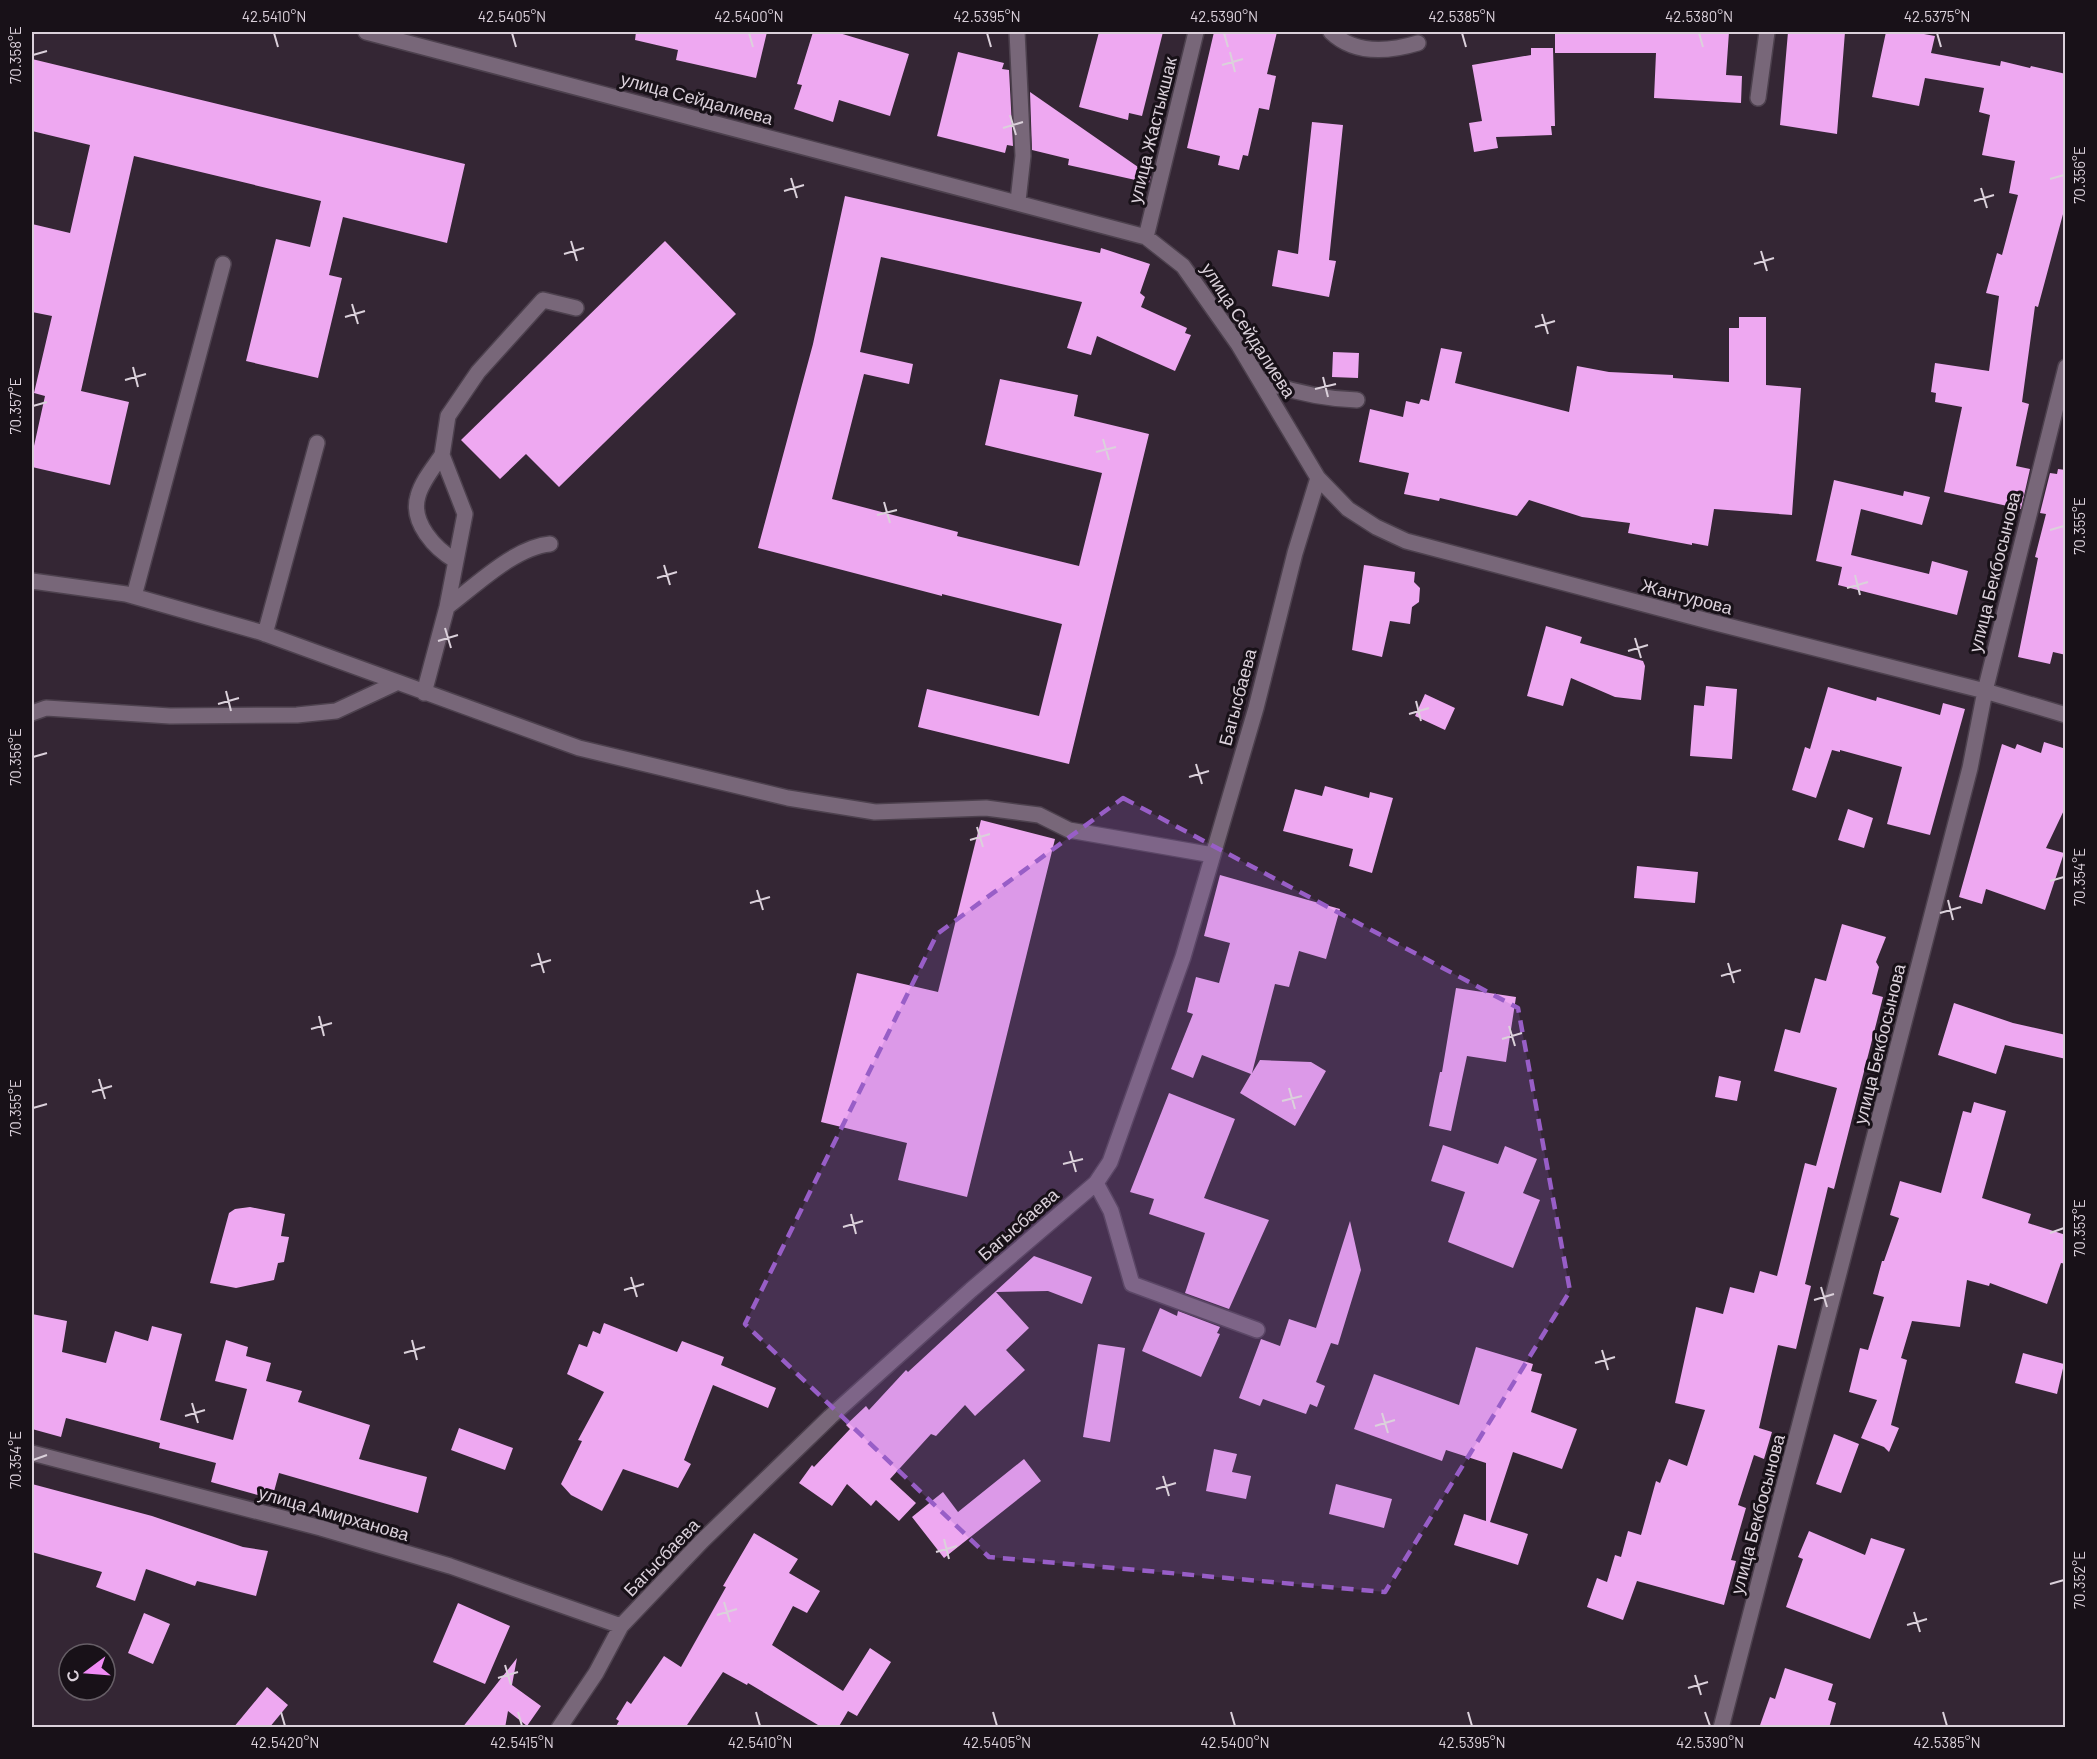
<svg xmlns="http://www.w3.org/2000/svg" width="2097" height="1759" viewBox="0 0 2097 1759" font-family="Barlow,sans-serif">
  <rect width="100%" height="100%" fill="#342634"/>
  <!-- building -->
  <path fill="#eea8f1" d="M636,32H767L756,78L676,60L678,50L635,40Z
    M813,32H836L909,54L890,116L839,100L833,122L794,109L802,85L797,84Z
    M1099,32H1163L1142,116L1129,113L1128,120L1079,107Z
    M1214,32H1277L1267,74L1276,76L1269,110L1259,108L1248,156L1243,155L1239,170L1218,165L1220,156L1187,148Z
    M1555,32H1729L1726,75L1742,76L1741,103L1654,98L1656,53H1555Z
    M1788,32H1845L1837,134L1780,125Z
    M1886,32H1913L1935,36L1931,53L2000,66L2001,61L2030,68L2031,66L2066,74V203L2038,307L2035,306L2022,402L2029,404L2016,466L2030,469L2021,509L1944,492L1962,407L1935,402L1936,393L1931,392L1935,363L1989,371L1999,296L1986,293L1997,253L2002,255L2018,195L2009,193L2015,161L1982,155L1990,115L1979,112L1984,88L1925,78L1919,106L1872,97Z
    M1531,48H1553L1555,126H1551L1552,135L1496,137L1498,148L1474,152L1469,123L1482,121L1472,65L1531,55Z
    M958,52L1004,63L1002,69L1009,70L1013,146L1007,145L1005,153L937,136Z
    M32,59L465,164L447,243L343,217L329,275L342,278L318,378L246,361L276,239L310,247L321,201L134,156L81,391L129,402L110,485L32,467V455L45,396L34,393L52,316L32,312V224L70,233L90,145L32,131Z
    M1030,92L1151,176L1149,183L1068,165L1069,159L1032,150Z
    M1312,122L1343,125L1329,260L1336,261L1329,297L1272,286L1278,250L1298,254Z
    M845,196L1100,253L1101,248L1150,264L1140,293L1145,297L1141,307L1187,328L1185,333L1191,335L1175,371L1097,336L1091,355L1067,348L1082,302L881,257L860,352L913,364L909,384L864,374L832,499L958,532L957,536L1079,566L1102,473L985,445L1000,379L1078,395L1074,416L1149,434L1069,764L918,727L927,689L1039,716L1062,624L942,594V596L758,548L813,344Z
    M665,241L736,314L559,487L526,454L500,479L461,440Z
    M1739,317H1766V385L1801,388L1792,515L1714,509L1708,546L1692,543V545L1628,533L1630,523L1582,517L1529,500L1517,516L1440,498L1439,501L1404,494L1409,473L1359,462L1370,409L1403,417L1406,401L1419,404L1421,399L1429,401L1441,348L1462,352L1455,383L1569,412L1577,366L1609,372L1673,375V378L1729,382V328H1739Z
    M1333,352L1359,353L1358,378L1332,377Z
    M2058,469L2066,470V655L2053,652L2050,664L2018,657L2038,558L2035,557L2046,514L2040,513L2050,473L2057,474Z
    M1834,480L1903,496L1904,491L1930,497L1922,525L1861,509L1851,555L1929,574L1932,561L1968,571L1957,615L1838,585L1842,567L1816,561Z
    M1364,565L1415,572L1414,582L1420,588L1419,602L1412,607L1410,624L1390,621L1382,657L1352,650Z
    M1546,626L1582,637L1580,643L1643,661L1645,666L1641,700L1615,697L1571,678L1563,706L1527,696Z
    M1706,686L1737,689L1732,759L1690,756L1694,705L1704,706Z
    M1828,687L1876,701L1877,697L1940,715L1943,703L1965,709L1930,835L1887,824L1902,767L1840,750V752L1832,750L1816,798L1792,790L1805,747L1810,749Z
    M1425,694L1455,708L1445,730L1415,716Z
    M2044,742L2066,749V806L2046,848L2064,853L2045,910L1986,889L1982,904L1959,897L2002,744L2015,749L2017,744L2041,753Z
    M1325,786L1369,798L1370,792L1393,798L1372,873L1349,866L1353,849L1283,831L1295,789L1322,796Z
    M1848,809L1873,818L1864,848L1838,840Z
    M981,820L1055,839L967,1197L898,1180L907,1143L821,1122L857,973L938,992Z
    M1637,866L1698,872L1695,903L1634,898Z
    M1220,875L1340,909L1326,959L1299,951L1289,987L1275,984L1252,1073L1260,1060L1311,1062L1326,1071L1295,1126L1240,1093L1251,1074L1202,1055L1193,1078L1171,1069L1193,1014L1187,1012L1196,977L1219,983L1230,943L1204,936Z
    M1842,924L1886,937L1876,962L1879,967L1872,994L1883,997L1834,1189L1828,1187L1805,1284L1811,1286L1796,1349L1778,1345L1759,1428L1772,1432L1764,1459L1754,1455L1738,1505L1746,1508L1731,1560L1736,1561L1724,1605L1637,1581L1623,1620L1587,1607L1597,1578L1607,1582L1615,1555L1621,1557L1628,1531L1641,1535L1656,1481L1660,1483L1669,1459L1687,1466L1705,1410L1675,1403L1696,1307L1723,1314L1730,1287L1754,1293L1760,1271L1777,1276L1805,1163L1816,1166L1837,1088L1774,1071L1785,1029L1800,1033L1815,978L1826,981Z
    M1456,988L1516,997L1506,1062L1467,1056L1451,1131L1429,1126L1440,1072H1442Z
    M1954,1003L2013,1023L2066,1035V1059L2005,1045L1996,1074L1938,1055Z
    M1719,1076L1741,1081L1737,1101L1715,1097Z
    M1169,1093L1235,1119L1204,1198L1269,1220L1229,1309L1185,1293L1205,1233L1149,1214L1154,1199L1130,1192Z
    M1974,1102L2006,1111L1982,1198L2031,1214L2028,1223L2066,1235V1264L2061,1263L2047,1304L1990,1283L1989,1286L1967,1280L1960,1327L1912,1321L1901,1358L1907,1360L1891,1425L1899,1428L1889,1452L1884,1447L1861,1438L1877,1400L1849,1392L1860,1348L1868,1350L1884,1297L1873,1294L1882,1261H1884L1899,1218L1890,1215L1900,1181L1941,1193L1963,1111L1971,1113Z
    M1443,1145L1498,1164L1505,1146L1537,1159L1523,1193L1540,1200L1513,1268L1448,1242L1465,1192L1431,1181Z
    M250,1207L285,1214L281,1236L289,1237L284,1262L278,1263L274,1280L236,1288L210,1283L229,1213L235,1209Z
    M1350,1221L1361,1270L1338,1345L1331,1343L1316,1382L1325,1386L1317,1407L1310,1404L1306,1414L1263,1399L1260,1406L1239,1398L1261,1339L1280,1346L1289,1319L1316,1328Z
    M1034,1256L1092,1277L1082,1304L1048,1291L996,1292L1029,1328L1006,1350L1025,1370L975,1416L965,1405L936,1436L931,1434L890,1479L916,1503L899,1521L876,1500L871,1506L847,1484L832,1506L799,1483L812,1465L814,1467L850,1429L846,1425L866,1406L869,1410L906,1370L908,1372Z
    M1160,1308L1177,1316L1178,1311L1220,1327L1217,1333L1220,1334L1201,1377L1142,1351Z
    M32,1314L67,1321L62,1352L106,1363L115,1331L148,1341L152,1326L182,1334L160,1420L233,1440L247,1389L215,1381L226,1340L248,1347L246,1356L271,1363L266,1381L302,1391L298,1402L370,1425L359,1459L427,1477L418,1513L279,1473L272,1499L211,1482L216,1463L159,1448L160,1443L66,1418L61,1437L32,1429Z
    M604,1323L677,1352L682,1341L724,1357L721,1365L776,1388L768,1408L713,1385L684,1460L691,1464L678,1488L623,1469L602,1511L571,1495L561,1484L582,1441L578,1440L604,1392L567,1374L579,1344L587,1347L593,1331L600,1334Z
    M1098,1344L1125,1348L1110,1442L1083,1437Z
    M1476,1347L1533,1364L1531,1371L1542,1374L1531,1412L1577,1429L1562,1469L1513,1452L1490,1522L1528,1534L1518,1565L1454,1545L1464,1514L1486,1521V1463L1446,1450L1442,1461L1354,1429L1374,1374L1459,1405Z
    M2023,1353L2064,1364L2057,1394L2015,1383Z
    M459,1428L513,1448L505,1470L451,1450Z
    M1834,1434L1859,1444L1841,1493L1816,1484Z
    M1214,1449L1237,1454L1232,1472L1251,1476L1246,1499L1206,1491Z
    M1024,1459L1041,1481L944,1558L912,1517L943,1492L958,1512Z
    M32,1484L152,1516L243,1547L268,1551L256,1596L197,1581L195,1586L146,1569L135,1601L96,1587L102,1572L32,1552Z
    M1336,1484L1392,1499L1384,1528L1329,1514Z
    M1809,1531L1865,1555L1871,1538L1905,1549L1870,1639L1786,1607L1803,1559L1798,1557Z
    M754,1533L798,1559L789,1573L820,1591L807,1613L793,1606L772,1645L843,1691L870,1648L891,1662L857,1716L848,1711L838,1728H823L748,1683L747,1685L723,1672L685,1728H615L619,1721L616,1719L627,1701L631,1704L664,1656L681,1667L726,1587L723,1586Z
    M458,1603L510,1626L485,1684L433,1662Z
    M144,1613L170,1624L153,1664L128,1653Z
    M517,1658L512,1685L541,1706L527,1726L508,1711L505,1728H462Z
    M1785,1668L1833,1684L1828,1700L1836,1703L1829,1728H1759L1770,1697L1775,1699Z
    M267,1687L288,1705L269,1728H233Z"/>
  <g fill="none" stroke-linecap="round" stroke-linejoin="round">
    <defs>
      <path id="minor" d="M366,32L1146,237L1183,266L1238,344L1318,478L1348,509L1376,527L1406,541L1712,622L1985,691L2066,715
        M1017,32L1023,156L1018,201
        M1331,32C1355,55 1388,52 1418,43
        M1758,98L1767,32
        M1146,237L1196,32
        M1260,380C1292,392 1323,399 1357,400
        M442,455C434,467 422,481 418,496C410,522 435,549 456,561
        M32,581L126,594L260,632L579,748L788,798L875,812L986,808L1039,815L1069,830L1213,855
        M134,596L223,264
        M447,607C475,586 515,547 550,544
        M265,634L317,443
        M424,693L447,607L465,514L442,455L448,416L478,372L543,300L576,308
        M32,713L46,708L170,716L297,715L336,711L396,683
        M1096,1183L1111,1211L1132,1284L1257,1330
        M32,1453L321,1528L450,1566L621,1626
        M559,1728L596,1673L621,1626L702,1541L830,1417L971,1290L1096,1183L1110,1162L1183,957L1256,708L1295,553L1318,478
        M1721,1728L1970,768L1985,691L2066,367"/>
    </defs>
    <!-- minor casing -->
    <use href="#minor" stroke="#4d414e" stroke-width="18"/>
    <!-- minor -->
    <use href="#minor" stroke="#786779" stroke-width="15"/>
  </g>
  <!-- marked area -->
  <path fill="#985ec7" fill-opacity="0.2" stroke="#985ec7" stroke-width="4.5" stroke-dasharray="12 8" stroke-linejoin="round" d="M1123,798L1518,1008L1570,1291L1385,1592L989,1557L745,1324L937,934Z"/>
  <!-- ticks -->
  <path fill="none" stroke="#dbd1db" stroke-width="2" d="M274,33L278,47M512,33L516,47M749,33L753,47M987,33L991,47M1224,33L1228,47M1462,33L1466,47M1699,33L1703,47M1937,33L1941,47M1230,52L1235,72M33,55L47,51M1222,65L1243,59M1010,115L1016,135M1003,128L1023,122M791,178L797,198M2050,179L2064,175M1981,188L1987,208M784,191L804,185M1974,201L1994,195M571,241L577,261M1761,251L1767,271M564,254L584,248M1754,264L1774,258M352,304L358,324M1542,314L1548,334M345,317L365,311M1535,327L1555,321M133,367L138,387M1323,377L1328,397M125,380L146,374M1315,389L1336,384M33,406L47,402M1103,439L1109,460M1096,452L1116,447M884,502L890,523M877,515L897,510M2050,530L2064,526M664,565L670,585M1855,575L1860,595M657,578L677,572M1847,588L1868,582M445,628L451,648M1635,638L1641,658M438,641L458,635M1628,651L1648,645M226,691L231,711M1416,701L1421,721M218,704L239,698M1409,714L1429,708M33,757L47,753M1196,764L1202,784M1189,777L1209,771M977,827L983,847M970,840L990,834M2050,881L2064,877M757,890L763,910M1948,900L1953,920M750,903L770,897M1940,913L1961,907M538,953L544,973M1728,963L1734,983M531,966L551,960M1721,976L1741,970M319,1016L324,1036M1509,1026L1515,1046M311,1029L332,1023M1502,1039L1522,1033M99,1079L105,1099M1289,1088L1295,1109M92,1092L112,1086M1282,1101L1302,1096M33,1108L47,1104M1070,1151L1076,1172M1063,1164L1083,1159M851,1214L856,1234M843,1227L863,1221M2050,1233L2064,1228M631,1277L637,1297M1821,1287L1827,1307M624,1290L644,1284M1814,1300L1834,1294M412,1340L417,1360M1602,1350L1608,1370M404,1353L425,1347M1595,1363L1615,1357M192,1403L198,1423M1382,1413L1388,1433M185,1416L205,1410M1375,1426L1395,1420M33,1460L47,1455M1163,1476L1169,1496M1156,1489L1176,1483M944,1539L949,1559M936,1552L957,1546M2050,1584L2064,1580M724,1602L730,1622M1914,1612L1920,1632M717,1615L737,1609M1907,1625L1927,1619M505,1665L511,1685M1695,1675L1701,1695M498,1678L518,1672M1688,1688L1708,1682M281,1712L285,1726M518,1712L522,1726M756,1712L760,1726M993,1712L997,1726M1231,1712L1235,1726M1468,1712L1472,1726M1705,1712L1710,1726M1943,1712L1947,1726"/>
  <g text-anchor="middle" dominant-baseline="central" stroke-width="6" stroke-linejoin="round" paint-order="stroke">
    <!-- street labels -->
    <g font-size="18" fill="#dbd1db" stroke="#181118">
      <text transform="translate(697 98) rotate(15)">улица Сейдалиева</text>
      <text transform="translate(1152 130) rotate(-76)">улица Жастыкшак</text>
      <text transform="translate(1249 330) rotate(57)">улица Сейдалиева</text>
      <text transform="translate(1994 572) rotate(-76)">улица Бекбосынова</text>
      <text transform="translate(1687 596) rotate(15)">Жантурова</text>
      <text transform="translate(1237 697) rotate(-75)">Багысбаева</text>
      <text transform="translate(1879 1044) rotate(-76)">улица Бекбосынова</text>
      <text transform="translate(1018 1224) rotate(-41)">Багысбаева</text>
      <text transform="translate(334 1513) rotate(16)">улица Амирханова</text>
      <text transform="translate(1757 1514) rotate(-75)">улица Бекбосынова</text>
      <text transform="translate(661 1557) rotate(-46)">Багысбаева</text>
    </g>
  </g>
  <!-- border -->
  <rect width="2097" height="1759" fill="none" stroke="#181118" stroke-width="66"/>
  <!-- north arrow -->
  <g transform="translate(87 1672) rotate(254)"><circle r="28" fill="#181118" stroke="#665e66" stroke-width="1.5"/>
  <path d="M0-4.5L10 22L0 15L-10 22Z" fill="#f08bf5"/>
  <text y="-9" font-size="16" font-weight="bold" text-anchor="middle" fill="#dbd1db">С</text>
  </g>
  <rect x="33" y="33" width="2031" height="1693" fill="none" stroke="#dbd1db" stroke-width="2"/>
  <g font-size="15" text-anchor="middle" fill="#dbd1db">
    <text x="274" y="22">42.5410°N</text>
    <text x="512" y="22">42.5405°N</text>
    <text x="749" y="22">42.5400°N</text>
    <text x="987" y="22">42.5395°N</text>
    <text x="1224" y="22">42.5390°N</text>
    <text x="1462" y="22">42.5385°N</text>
    <text x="1699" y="22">42.5380°N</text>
    <text x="1937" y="22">42.5375°N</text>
    <text transform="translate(16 55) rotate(-90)" y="5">70.358°E</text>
    <text transform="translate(2080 175) rotate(-90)" y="5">70.356°E</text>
    <text transform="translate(16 406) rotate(-90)" y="5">70.357°E</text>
    <text transform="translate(2080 526) rotate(-90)" y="5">70.355°E</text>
    <text transform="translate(16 757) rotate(-90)" y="5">70.356°E</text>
    <text transform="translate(2080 877) rotate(-90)" y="5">70.354°E</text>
    <text transform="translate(16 1108) rotate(-90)" y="5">70.355°E</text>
    <text transform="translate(2080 1228) rotate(-90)" y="5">70.353°E</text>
    <text transform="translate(16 1460) rotate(-90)" y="5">70.354°E</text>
    <text transform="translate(2080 1580) rotate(-90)" y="5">70.352°E</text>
    <text x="285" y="1748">42.5420°N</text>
    <text x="522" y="1748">42.5415°N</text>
    <text x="760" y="1748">42.5410°N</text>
    <text x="997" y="1748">42.5405°N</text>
    <text x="1235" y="1748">42.5400°N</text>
    <text x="1472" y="1748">42.5395°N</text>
    <text x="1710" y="1748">42.5390°N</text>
    <text x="1947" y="1748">42.5385°N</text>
  </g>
</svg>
